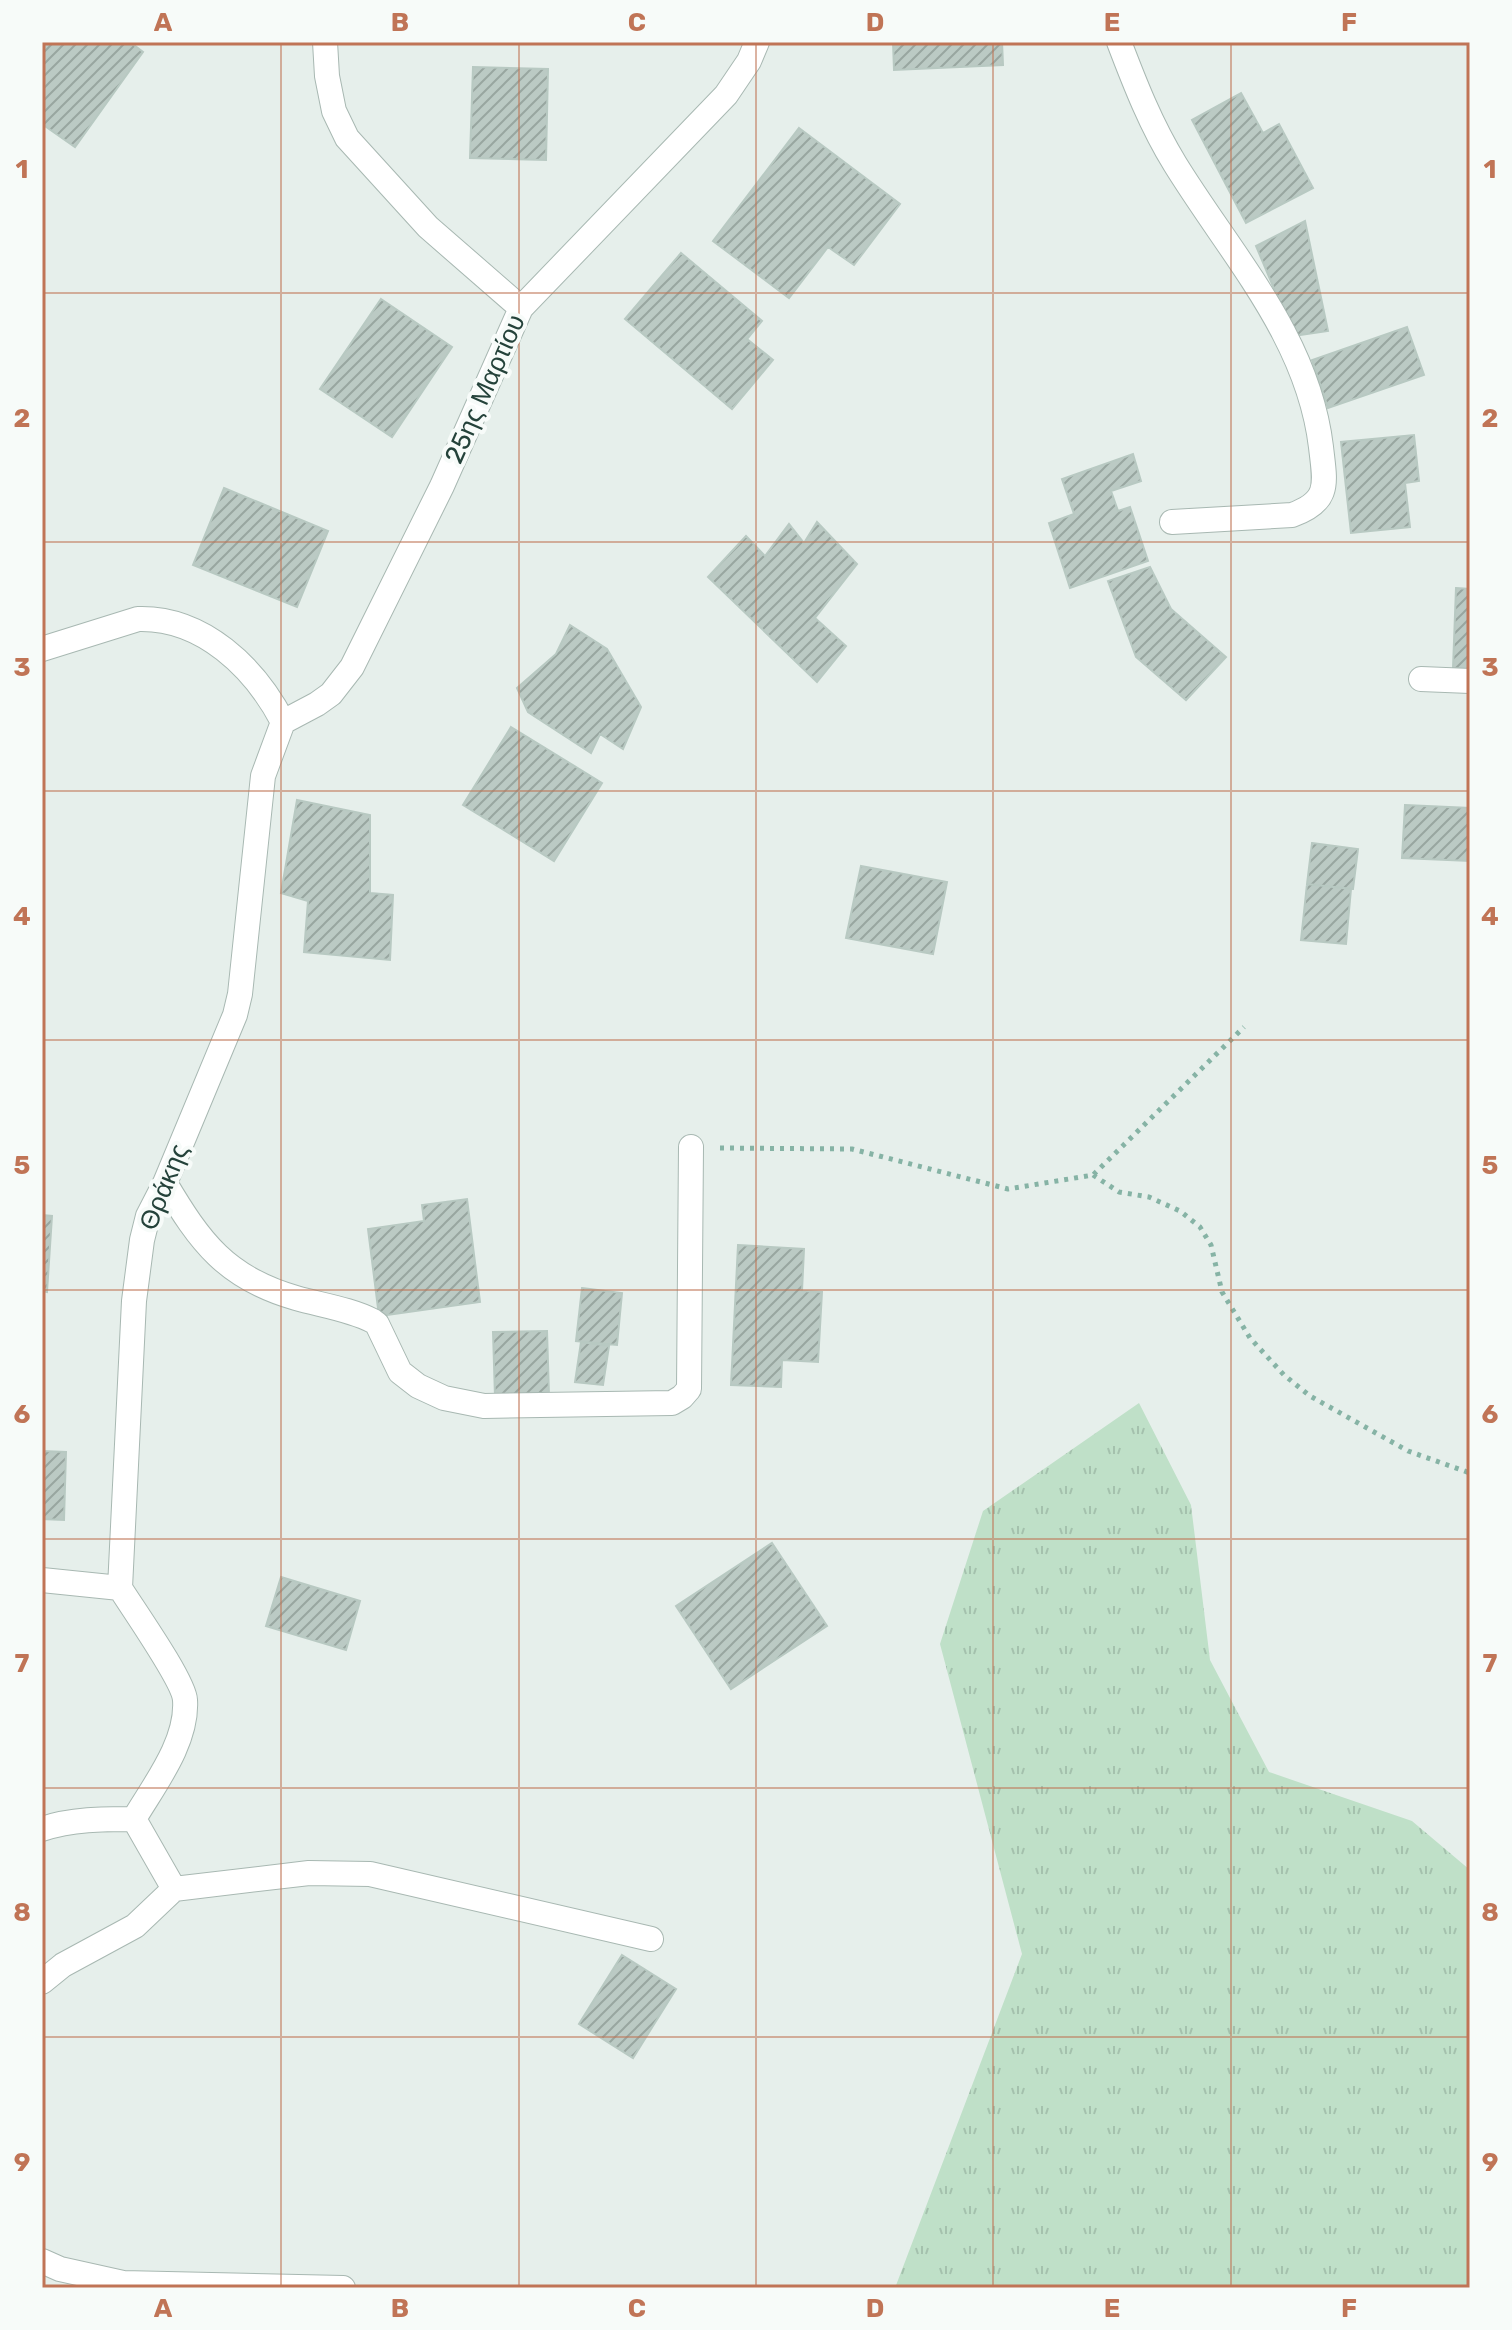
<svg xmlns="http://www.w3.org/2000/svg" width="1512" height="2330" viewBox="0 0 1512 2330" font-family="Rubik,sans-serif">
  <defs>
    <pattern id="grass-tufts" width="24" height="20" patternUnits="userSpaceOnUse" patternTransform="scale(2)"><rect width="24" height="20" fill="#bfe0c8"/><path d="M3 7l-1-3M5 7V3M7 7l1-3M15 17l-1-3M17 17v-4M19 17l1-3" fill="none" stroke="#a4c1ad"/></pattern>
    <pattern id="building-hatch" width="6" height="6" patternUnits="userSpaceOnUse" patternTransform="scale(2)"><rect width="6" height="6" fill="#bbcac4"/><path d="M-1 1l2-2M0 6l6-6M5 7l2-2" fill="none" stroke="#98a6a0"/></pattern>
  </defs>
  <rect width="100%" height="100%" fill="#e6efeb"/>
  <!-- grass -->
  <path fill="url(#grass-tufts)" d="M1139,1403L1191,1505L1210,1660L1269,1772L1412,1821L1470,1870V2288H895L1022,1954L940,1644L983,1511Z"/>
  <!-- building -->
  <path fill="url(#building-hatch)" stroke="#b8c9c2" stroke-width="2" d="M42,42H130L143,52L75,147L42,124Z
    M893,42H1002L1003,65L894,70Z
    M473,67L548,69L546,160L470,158Z
    M1241,93L1263,133L1279,124L1313,188L1246,223L1192,120Z
    M799,128L900,204L854,265L828,247L789,298L713,241Z
    M1305,221L1328,331L1294,336L1256,246Z
    M681,253L762,321L747,339L773,360L732,409L625,319Z
    M381,299L452,347L392,437L320,389Z
    M1407,327L1424,375L1328,408L1312,360Z
    M1414,435L1419,481L1405,483L1410,527L1351,533L1341,442Z
    M1133,454L1141,481L1111,491L1118,511L1130,507L1148,561L1070,588L1049,523L1074,514L1062,479Z
    M224,488L328,531L297,607L193,565Z
    M817,522L857,564L815,618L846,646L817,682L708,577L746,536L765,556L789,524L804,543Z
    M1150,567L1171,609L1226,657L1186,700L1136,657L1108,581Z
    M1456,588L1470,589V669L1453,668Z
    M570,625L607,649L641,707L623,749L600,734L591,753L528,712L517,688L556,654Z
    M511,727L602,783L554,861L463,805Z
    M297,800L370,815V893L393,895L390,960L304,952L308,901L281,893Z
    M1405,805L1470,808V861L1402,858Z
    M1312,843L1358,849L1353,889L1307,884Z
    M861,866L947,882L933,954L846,938Z
    M1307,884L1351,889L1346,944L1301,940Z
    M467,1199L480,1302L379,1316L368,1229L424,1221L422,1205Z
    M42,1215L52,1216L47,1292L42,1291Z
    M738,1245L804,1249L802,1291L822,1292L818,1362L782,1360L781,1387L731,1385Z
    M582,1288L622,1293L617,1345L576,1341Z
    M547,1331L549,1395L495,1397L493,1332Z
    M581,1342L609,1346L603,1385L575,1382Z
    M42,1451L66,1452L64,1520L42,1519Z
    M772,1543L827,1626L731,1689L676,1606Z
    M281,1577L360,1601L346,1650L266,1626Z
    M622,1955L676,1989L633,2058L579,2024Z"/>
  <g fill="none" stroke-linecap="round" stroke-linejoin="round">
    <defs>
      <path id="minor" d="M325,42L327,76L334,111L347,138L428,227L521,308
        M1119,42C1135,84 1151,125 1175,164C1231,255 1308,337 1321,447C1325,483 1331,501 1292,515L1172,522
        M42,649L138,619C203,617 255,668 283,722
        M1421,679L1470,681
        M283,722L317,704L331,694L352,667L442,486L521,308L726,95L749,61L757,42
        M165,1183C200,1242 226,1278 296,1298C320,1305 350,1309 373,1321L377,1324L400,1372L418,1386L444,1398L484,1406L672,1403L682,1397L689,1389L691,1147
        M42,1580L120,1588L134,1301L142,1240L148,1216L165,1183L235,1015L240,994L263,776L283,722
        M42,1829C71,1819 104,1819 134,1819
        M174,1889L309,1873L370,1874L651,1939
        M42,1982L63,1965L135,1926L174,1889L134,1819C154,1785 188,1742 185,1700C184,1681 133,1609 120,1588
        M42,2261L60,2269L123,2283L343,2288"/>
    </defs>
    <!-- minor casing -->
    <use href="#minor" stroke="#a8b8b2" stroke-width="26"/>
    <!-- path -->
    <path stroke="#86b3a5" stroke-width="5" stroke-dasharray="4 6" stroke-linecap="butt" d="M720,1148L852,1149L1008,1189L1093,1175L1244,1027
      M1093,1175L1119,1192L1149,1197L1180,1211L1200,1227L1211,1245L1222,1292L1250,1338L1284,1375L1310,1396L1408,1451L1470,1473"/>
    <!-- minor -->
    <use href="#minor" stroke="#fff" stroke-width="24"/>
  </g>
  <!-- grid -->
  <path fill="none" stroke="#c07456" stroke-width="2" stroke-opacity="0.55" d="M281,42V2288M519,42V2288M756,42V2288M993,42V2288M1231,42V2288M42,293H1470M42,542H1470M42,791H1470M42,1040H1470M42,1290H1470M42,1539H1470M42,1788H1470M42,2037H1470"/>
  <g text-anchor="middle" dominant-baseline="central" stroke-width="8" stroke-linejoin="round" paint-order="stroke">
    <!-- street labels -->
    <g font-size="26" fill="#24423a" stroke="#f7fbf9">
      <text transform="translate(485 389) rotate(-66)">25ης Μαρτίου</text>
      <text transform="translate(164 1187) rotate(-68)">Θράκης</text>
    </g>
  </g>
  <!-- border -->
  <rect width="1512" height="2330" fill="none" stroke="#f7fbf9" stroke-width="88"/>
  <rect x="44" y="44" width="1424" height="2242" fill="none" stroke="#c07456" stroke-width="3"/>
  <g font-size="26" text-anchor="middle" font-weight="bold" fill="#c07456">
    <text x="163" y="31">A</text>
    <text x="400" y="31">B</text>
    <text x="637" y="31">C</text>
    <text x="875" y="31">D</text>
    <text x="1112" y="31">E</text>
    <text x="1349" y="31">F</text>
    <text x="22" y="178">1</text>
    <text x="1490" y="178">1</text>
    <text x="22" y="427">2</text>
    <text x="1490" y="427">2</text>
    <text x="22" y="676">3</text>
    <text x="1490" y="676">3</text>
    <text x="22" y="925">4</text>
    <text x="1490" y="925">4</text>
    <text x="22" y="1174">5</text>
    <text x="1490" y="1174">5</text>
    <text x="22" y="1423">6</text>
    <text x="1490" y="1423">6</text>
    <text x="22" y="1672">7</text>
    <text x="1490" y="1672">7</text>
    <text x="22" y="1921">8</text>
    <text x="1490" y="1921">8</text>
    <text x="22" y="2171">9</text>
    <text x="1490" y="2171">9</text>
    <text x="163" y="2317">A</text>
    <text x="400" y="2317">B</text>
    <text x="637" y="2317">C</text>
    <text x="875" y="2317">D</text>
    <text x="1112" y="2317">E</text>
    <text x="1349" y="2317">F</text>
  </g>
</svg>
